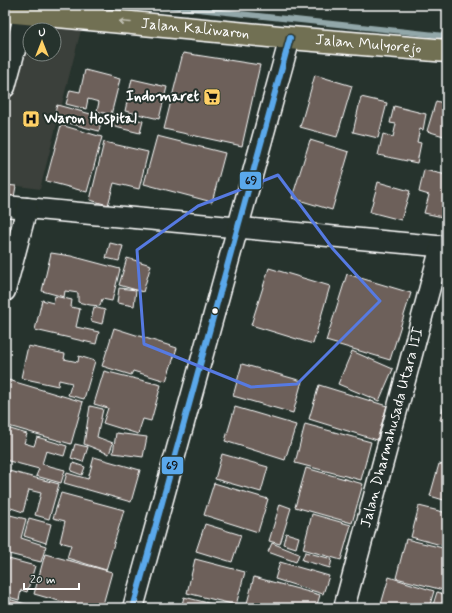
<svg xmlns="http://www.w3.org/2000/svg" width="452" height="613" viewBox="0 0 452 613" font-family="Mynerve,sans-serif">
  <rect width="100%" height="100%" fill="#26332d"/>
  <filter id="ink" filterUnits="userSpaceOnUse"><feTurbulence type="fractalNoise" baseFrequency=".025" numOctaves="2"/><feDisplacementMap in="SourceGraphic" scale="8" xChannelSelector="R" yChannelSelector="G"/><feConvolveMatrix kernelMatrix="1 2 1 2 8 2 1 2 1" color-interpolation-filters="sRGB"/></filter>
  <g filter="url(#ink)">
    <!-- built -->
    <path fill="#3b403a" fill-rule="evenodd" d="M5,22L81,30L40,189L5,184ZM30,30H54V54H30Z"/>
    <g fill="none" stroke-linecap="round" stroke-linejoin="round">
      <!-- stream -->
      <path stroke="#92a7a9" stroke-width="5.5" d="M158,5L447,36"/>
    </g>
    <!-- building -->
    <path fill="#6d605a" stroke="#fff" d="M183,53L260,65L242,146L164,129Z
      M85,70L120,79L111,115L97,111L99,102L88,99L86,109L66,104L70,90L80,92Z
      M315,75L352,86L337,137L300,127Z
      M132,79L167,87L159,119L125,111Z
      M361,97L387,103L378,138L353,132Z
      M436,101L447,104V137L427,131Z
      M57,105L102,117L99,131L53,119Z
      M394,106L426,114L423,130L420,129L417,142L421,143L417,163L378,155L383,134L393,137L396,124L390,123Z
      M113,114L143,121L140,133L111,126Z
      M61,125L102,137L87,192L46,181Z
      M157,136L225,153L212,202L144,184Z
      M310,140L349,152L332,210L292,198Z
      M104,142L148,152L139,189L114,183L108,205L90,200Z
      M424,170L447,175V218L424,213L429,195L419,192Z
      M378,182L410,191L401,220L370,212Z
      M5,185L16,186L13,203L5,201Z
      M110,243L123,246L119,261L106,258Z
      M51,253L71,256L120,269L112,301L102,299L100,306L90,305L78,302V293L65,291L64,297L42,291Z
      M127,258L151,265L143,292L119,285Z
      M269,268L330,286L313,344L251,325Z
      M347,274L411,293L390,360L326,341Z
      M119,288L136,290L134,306L117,303Z
      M55,296L72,300L71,307L80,309L76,327L99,332L96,344L35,330L42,300L53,303Z
      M94,307L105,310L102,324L91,321Z
      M114,328L177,348L166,381L133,371L131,375L102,366Z
      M28,346L65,354L64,359L78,362L79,356L95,361L84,399L68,395L72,383L59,380L58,386L21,378Z
      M352,351L393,369L379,401L338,384Z
      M242,364L302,381L293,413L233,396Z
      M104,371L161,385L151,421L143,419L138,434L103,423L108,408L94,404Z
      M5,379L83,402L71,444L5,425Z
      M319,385L387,406L377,440L309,419Z
      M447,393V422L440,420Z
      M90,406L103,409L97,437L113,443L109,454L84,444Z
      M235,407L296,425L285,460L225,441Z
      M305,424L371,442L361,480L295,463Z
      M7,428L27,434L24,443L34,446L37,437L67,446L64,456L46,451L42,464L65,470L61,483L36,476L39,469L5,460V434Z
      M116,433L147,437L143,457L113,453Z
      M75,444L88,447L83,462L71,458Z
      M222,454L268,467L261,492L215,479Z
      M94,457L140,470L131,502L64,483L67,473L88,479Z
      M73,463L85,467L82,475L71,471Z
      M439,464L447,466V501L430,496Z
      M306,468L363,484L352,523L295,507Z
      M5,470L59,484L49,519L35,515L41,493L29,490L23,512L5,506Z
      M214,483L268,499L258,532L204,515Z
      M61,493L124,510L106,570L67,558L71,545L60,542L65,521L53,518Z
      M280,504L291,508L280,544L269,541Z
      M419,506L447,513V538L445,546L411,537Z
      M312,514L351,525L341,560L303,549Z
      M10,515L26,519L21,538L46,546L41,562L5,553V529L6,530Z
      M29,518L51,524L46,543L24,536Z
      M205,524L241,535L232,562L196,551Z
      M286,533L299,537L296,548L283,544Z
      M406,539L447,549V591L396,578Z
      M272,543L299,554L296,562L268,552Z
      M305,552L332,559L330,568L302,560Z
      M45,554L112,572L102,608H84L34,594Z
      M5,558L35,566L27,592L21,590L19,600L5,596Z
      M195,559L245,572L236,605L187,593Z
      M280,562L329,576L323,594L275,579Z
      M254,577L320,595L316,608H251L246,607Z
      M389,577L434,591L429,608H380Z
      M437,592L447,595V608H432Z
      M184,597L228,608H181Z
      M5,598L29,605L28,608L5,607Z"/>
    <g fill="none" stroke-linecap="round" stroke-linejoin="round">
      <defs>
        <g id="minor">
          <path d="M5,87L25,13"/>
          <path d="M5,206L447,247"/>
          <path d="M5,291L27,208"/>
          <path d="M133,608L290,38"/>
          <path id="s1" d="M344,608L441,246"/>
        </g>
        <g id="major">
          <path id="s2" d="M5,11L290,38L447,51"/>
        </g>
      </defs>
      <!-- minor casing -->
      <use href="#minor" stroke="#fff" stroke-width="23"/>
      <!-- major casing -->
      <use href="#major" stroke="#fff" stroke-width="25"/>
      <!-- minor -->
      <use href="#minor" stroke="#26332d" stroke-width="20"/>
      <!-- major -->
      <use href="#major" stroke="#716f52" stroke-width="22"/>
      <defs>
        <path id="bus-1" d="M133,608L290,38"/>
      </defs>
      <!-- bus-1 casing -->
      <use href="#bus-1" stroke="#26332d" stroke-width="9"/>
      <!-- bus-1 -->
      <use href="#bus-1" stroke="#5aa8eb" stroke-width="6"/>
    </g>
    <!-- one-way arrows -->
    <defs><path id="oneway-shaft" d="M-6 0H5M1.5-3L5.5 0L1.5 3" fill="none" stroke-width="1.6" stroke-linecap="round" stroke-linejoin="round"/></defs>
    <use stroke="#bfbeb1" href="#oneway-shaft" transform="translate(125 22) rotate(-175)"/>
  </g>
  <!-- marked area -->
  <path fill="none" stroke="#567ae2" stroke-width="3" stroke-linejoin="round" d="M278,175L333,249L380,301L297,384L251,387L144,344L137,250L198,206Z"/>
  <!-- icons -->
  <defs>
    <symbol id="supermarket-square" viewBox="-11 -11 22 22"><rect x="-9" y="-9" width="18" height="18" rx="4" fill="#ffd166" stroke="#26332d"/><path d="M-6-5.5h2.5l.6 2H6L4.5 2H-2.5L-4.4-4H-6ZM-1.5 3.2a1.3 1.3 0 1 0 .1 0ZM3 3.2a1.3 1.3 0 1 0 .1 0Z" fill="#111"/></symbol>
    <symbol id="hospital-square" viewBox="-11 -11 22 22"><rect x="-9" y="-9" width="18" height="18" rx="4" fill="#ffd166" stroke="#26332d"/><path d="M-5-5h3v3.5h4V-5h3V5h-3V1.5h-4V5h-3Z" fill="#111"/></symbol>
  </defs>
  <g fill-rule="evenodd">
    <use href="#supermarket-square" x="202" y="87" width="20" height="20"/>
    <use href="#hospital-square" x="21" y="109" width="20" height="20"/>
  </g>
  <!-- markers -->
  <circle fill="#fff" stroke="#26332d" stroke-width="1.5" cx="215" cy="311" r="3.5"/>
  <g text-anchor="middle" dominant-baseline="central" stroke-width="4" stroke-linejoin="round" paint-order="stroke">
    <!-- street labels -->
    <g font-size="15" fill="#fff" stroke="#26332d">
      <text stroke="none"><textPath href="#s2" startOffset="191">Jalan Kaliwaron</textPath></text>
      <text stroke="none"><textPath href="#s2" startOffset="365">Jalan Mulyorejo</textPath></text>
      <text stroke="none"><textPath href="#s1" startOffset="187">Jalan Dharmahusada Utara III</textPath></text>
    </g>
    <!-- poi labels -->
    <g font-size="15" font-weight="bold" fill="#fff" stroke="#26332d" text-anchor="end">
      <text x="199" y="97">Indomaret</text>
      <text x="44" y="119" text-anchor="start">Waron Hospital</text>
    </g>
  </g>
  <g stroke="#26332d" stroke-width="1.5">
    <rect x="239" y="171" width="23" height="19" rx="4" fill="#5aa8eb"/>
    <rect x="161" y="456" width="23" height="19" rx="4" fill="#5aa8eb"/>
  </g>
  <g font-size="11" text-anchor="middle" font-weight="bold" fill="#111">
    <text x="251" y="184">69</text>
    <text x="172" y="469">69</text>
  </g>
  <!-- margin -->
  <rect width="452" height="613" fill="none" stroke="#26332d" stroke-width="20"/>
  <rect x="10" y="10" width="432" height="593" fill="none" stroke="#fff" stroke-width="1.5" filter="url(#ink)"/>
  <!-- north arrow -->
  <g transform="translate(42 42)"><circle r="19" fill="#26332d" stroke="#7d8581"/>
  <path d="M0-3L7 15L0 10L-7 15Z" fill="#ffd166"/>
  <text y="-6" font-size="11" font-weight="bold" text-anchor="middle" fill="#ffffff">U</text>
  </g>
  <!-- scale -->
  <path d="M24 583v6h55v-6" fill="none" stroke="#ffffff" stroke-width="2"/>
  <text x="30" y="583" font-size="12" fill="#ffffff" stroke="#26332d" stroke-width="3" paint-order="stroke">20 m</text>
</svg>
